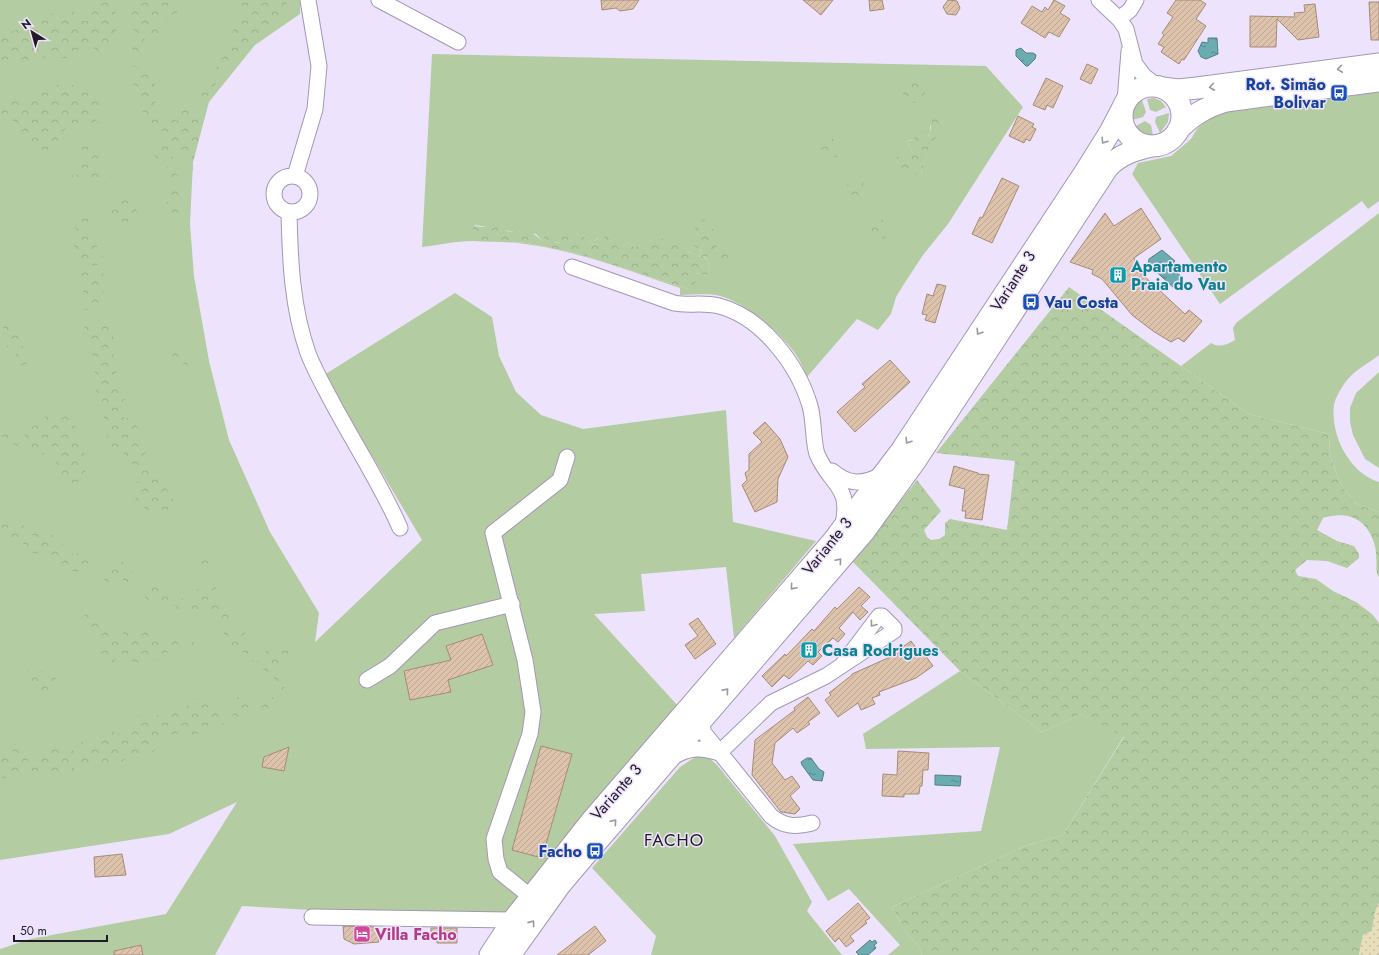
<svg xmlns="http://www.w3.org/2000/svg" width="1379" height="955" viewBox="0 0 1379 955" font-family="Jost,sans-serif">
  <defs>
    <pattern id="forest-crowns" width="20" height="18" patternUnits="userSpaceOnUse"><rect width="20" height="18" fill="#b4cca2"/><path d="M2 6a3 3 0 1 1 6 0M12 15a3 3 0 1 1 6 0" fill="none" stroke="#9aaf8b"/></pattern>
    <pattern id="sand-dots" width="8" height="8" patternUnits="userSpaceOnUse"><rect width="8" height="8" fill="#e8dfba"/><path d="M2 2h.1M6 6h.1" fill="none" stroke="#c7bfa0" stroke-width="1.8" stroke-linecap="round"/></pattern>
    <pattern id="water-ripples" width="26" height="14" patternUnits="userSpaceOnUse"><rect width="26" height="14" fill="#6bacb1"/><path d="M2 4q2-2 4 0t4 0M15 11q2-2 4 0t4 0" fill="none" stroke="#588b90"/></pattern>
    <pattern id="building-hatch" width="6" height="6" patternUnits="userSpaceOnUse"><rect width="6" height="6" fill="#ddc2ac"/><path d="M-1 1l2-2M0 6l6-6M5 7l2-2" fill="none" stroke="#bda694"/></pattern>
  </defs>
  <rect width="100%" height="100%" fill="#eee3fc"/>
  <!-- green -->
  <path fill="#b4cca2" fill-rule="evenodd" d="M0,0H300V14L255,45L209,102L193,162L190,224L194,276L209,361L229,440L270,532L319,613L315,642L422,540L324,375L455,293L492,317L499,356L516,392L541,415L583,429L726,410L733,522L816,541L734,638L726,567L641,574L645,611L594,614L679,707L503,921L242,906L215,955H0V949L30,939L166,914L237,802L169,834L0,860Z
    M432,54L986,66L1023,107L948,224L923,255L904,284L896,297L891,314L878,330L857,319L807,377C804,371 802,364 798,358C785,336 745,302 720,296C708,293 693,295 680,295V288C613,265 546,239 473,241C456,241 439,245 422,247ZM944,117L922,169L921,175L903,155L912,151L907,141L927,137L930,133V126ZM708,224C716,233 716,239 714,251H730L703,255L708,261L710,269L707,276L697,273L688,289L579,254L527,243L473,241L474,225L500,229L514,232L516,228L519,232L536,234L545,244L554,241L560,243L584,236L594,245V241L598,238L602,241L611,236L615,240L625,246L626,242L635,247C659,236 663,240 685,250C690,253 695,253 699,257L701,251L694,246L696,234L700,225Z
    M1379,92V201L1368,209L1362,201L1220,304L1132,174L1138,163L1171,156L1191,139L1197,129L1201,125L1213,117L1227,112Z
    M1154,98L1161,101L1166,107L1156,112L1150,110L1147,99Z
    M1142,100L1146,112L1143,117L1132,120C1132,110 1133,105 1142,100Z
    M1169,113L1168,122L1160,133L1155,122L1156,117Z
    M1145,121L1151,125L1153,136L1145,135L1134,127Z
    M1379,213V355C1369,363 1355,370 1347,380C1343,385 1335,398 1334,405C1330,434 1349,473 1379,482V512L1355,503L1339,481L1330,454L1329,434L1249,414L1181,366L1211,343C1219,348 1226,345 1235,340L1233,328L1236,323Z
    M1379,372V468L1365,459L1353,435L1350,422V408L1356,393Z
    M960,671L1042,732L1081,714L1124,736L1063,835L1025,846L892,907L906,933L918,945L922,955H888L900,945L849,889L828,901L793,844L981,831L1000,747L866,749L863,734Z
    M707,756L717,765L775,836L812,902L807,911L842,955H651L656,936L592,868L680,767L695,757Z"/>
  <!-- forest -->
  <path fill="url(#forest-crowns)" d="M92,0H113L109,5C126,17 114,37 107,52L98,56L92,45L81,44L77,51L65,59L51,55L32,62C19,57 12,63 0,67V39L6,33L25,27L37,17L45,20L51,13L56,15L75,12L77,21H87Z
    M132,0H172L178,11L168,28L167,8L159,13L157,27L161,38L148,33L144,37L147,52H141L138,58L155,81V105L158,109L162,122L173,118L177,121L182,108H193L204,116L193,162V171L180,159L167,134L150,124L145,118L140,100L136,97L138,92L133,87L134,81L132,79L133,69L140,68V66L129,67L136,34L128,19Z
    M253,0H287C283,30 251,39 233,60C221,74 213,90 203,104L196,97L214,79C216,60 236,40 234,19L241,13L238,7L245,1L252,4Z
    M912,78H920L926,91L921,101L912,103L903,94L902,81H907Z
    M61,81L93,93L101,103L90,115L93,118H97L96,121L100,123H89L85,121L77,123L73,128L65,129C61,138 55,144 49,153L40,154L34,151L31,139L14,131L13,118L16,112L0,114V100L19,95L24,100L32,98V93L37,89L52,91Z
    M945,117L922,169L921,175L897,171L894,161L900,153L903,155L905,152L912,151L907,141L914,140L913,137L917,130L922,131L927,137L930,133L932,118Z
    M827,136L834,139L841,147L837,157L822,154L814,145L819,139Z
    M159,144H166L174,160L186,174L185,179L177,175L173,178L175,188L184,191L183,200L177,199L176,203L183,207L182,218L177,217L175,214L167,210V203L170,199L163,195L169,192L167,189L173,187V183L164,182L161,171L168,174L170,173L166,168L172,165L171,163L165,164L156,160V157L151,153Z
    M85,145L91,150L101,153L97,163L88,174H92L102,168L110,170L112,180L105,183L92,178L84,180L79,186L70,180L68,175L71,173L76,180L78,178L76,172L77,165L71,159L84,165L83,156L77,153V147Z
    M858,179L864,184L866,192L858,202L849,195L847,185Z
    M122,198L132,201L139,215V223L126,228L112,218L111,208L113,202L120,203Z
    M89,208L91,217L96,222L88,230L99,235L100,245L90,251L94,255L103,254L101,264L86,267L90,273L100,271L113,280L98,298L100,303L99,313L92,306L86,311L90,317L85,319L81,314L89,305L85,303L82,288L83,283L79,275L82,272L77,264L79,261L76,258L79,253L74,246L75,244L73,236L75,235L73,233L77,229L72,226L70,220L77,221L78,216Z
    M878,218L889,223L892,231L884,239L875,238L871,233L872,223Z
    M705,219L717,235L716,240L718,245L714,251H730L734,254L730,261L723,262L716,254L711,256H703L708,261L710,269L707,276L697,273L695,286L688,289L579,254L527,243L473,241V225C482,229 491,225 500,229L504,225L506,231L513,232L516,228L519,232L523,230C534,232 537,237 545,243L544,234L552,236L554,241L559,243L564,234H576L578,236H584L594,245V241L599,238L602,241L607,234L609,237L612,235L615,240L619,239L624,246L626,242L635,247L645,242L654,234L659,239L666,238L668,241H674L678,247L682,243L690,244L688,252L696,254L699,257L701,251L694,246L691,236L696,234L695,228L700,225L698,221Z
    M1069,287L1249,414L1329,434L1330,454L1339,481L1355,503L1379,512V577L1377,574C1376,565 1377,555 1375,546C1368,519 1348,510 1323,518L1317,530L1337,541L1354,546L1359,554V558L1347,568L1327,561L1307,560L1295,570L1298,576L1316,579L1333,591L1356,602L1372,614L1379,623V903L1375,912L1372,931L1363,935L1359,955H922L918,945L906,933L892,907L1025,846L1063,835L1124,737L1081,714L1042,732L960,671L852,561L917,480L941,511L924,530L927,537L931,540L939,539L945,535V523L950,519L1007,530L1015,461L936,453Z
    M99,318L108,325L113,336V352L119,389L126,402L120,411L125,418H136L139,440L147,456L144,472L152,465L178,507L181,510L186,509L187,513L168,510L167,517L151,514L144,508L149,501L138,502L134,496L136,489L135,484L141,478L136,475C134,460 126,453 113,448L104,430V416L100,408L102,403L93,385L96,364L88,344L89,337L84,326L88,320L96,324Z
    M7,322C15,324 19,334 19,341L28,354L26,359L27,368L19,370L11,364L13,357L17,353L16,350L10,349L6,346L12,345L8,339L3,338L0,332L4,330L2,323Z
    M177,345L188,350L193,362L188,365L176,362L172,356Z
    M57,410L68,418L77,428L80,442L88,463L82,479L76,483L74,488L67,487L55,472L56,461L49,454L51,452L57,453L53,449L50,438L44,439L40,446L45,455L37,454L31,457L27,452V447L32,442L21,432H27L28,435L32,437L31,428L36,425L46,426L47,423L45,415Z
    M3,424L11,431L10,436L13,438L15,434L25,441L22,447C14,447 8,439 1,436L0,425Z
    M0,508L6,513L15,525L19,522L30,530L31,541H35L32,534L36,528L58,537L66,551L76,555L79,551L87,558L91,554L94,563L90,572L101,578L99,582L82,572L69,571L57,567L55,559L46,555L27,552L22,540L17,541L0,532Z
    M205,556L211,566L210,571L217,580L216,589L220,596L218,604L223,608L231,609L229,621L216,624L213,614H203L201,609L189,612L186,606L195,600L190,599L201,585L211,588L209,580L202,576L201,567L193,565L196,559Z
    M117,561L124,562L130,571L139,575L138,586L132,587L120,578L117,587L107,589L103,582L112,566L116,568Z
    M152,585L165,592L183,598L178,610L176,606H168L165,597L162,605L155,604L152,600L149,603L143,601Z
    M88,613L103,629L114,631L122,641L125,640L122,630L124,629L132,635L136,630L139,633L151,630L163,642L169,637L177,642L179,647H183L185,640L193,641L196,648L190,651L177,650L162,654L158,659L137,664L130,660L123,666L116,659L112,665L100,657L97,649L100,646C96,635 87,629 79,620Z
    M231,628L233,629L228,632L232,635L242,630L247,635L249,646L254,648L256,654L253,662L251,659L247,660L243,656L242,647H229L222,629Z
    M288,646L294,657L281,665L280,675L288,698L282,701L278,695V689L270,688L277,684L274,681V673C266,672 261,670 257,661L266,655L265,651L272,648L277,650L279,647Z
    M28,671L32,673L42,671L46,674L50,673L57,679L55,690L47,696L29,684L24,675Z
    M268,695L274,698L276,704C266,708 256,717 246,712L247,717L244,721H236L232,715L237,712L235,708L231,707L237,697L250,700L256,704L258,711L261,708L262,698Z
    M196,698L210,700L222,709L225,723L211,731H200L191,739L183,734L160,735L154,752L142,755L129,753L120,765H107L94,768L80,761L82,747L81,741L91,745L100,741L102,734L114,732L121,736L133,724L136,716L150,719L166,712L187,713L186,707Z
    M54,745L65,746L74,751L76,761L73,767L78,772L26,775L9,771L5,779L0,778V749L5,756H12L13,747L31,752L26,765L38,767L35,754L44,758Z"/>
  <!-- sand -->
  <path fill="url(#sand-dots)" d="M1379,903V955H1359L1363,935L1372,931L1375,912Z"/>
  <!-- water -->
  <path fill="url(#water-ripples)" stroke="#548087" d="M1208,38H1217L1218,54L1206,59L1201,57L1198,51L1202,42L1208,43Z
    M1021,48L1026,53H1033L1036,55L1035,59L1028,66H1026L1016,56V50Z
    M1162,250L1175,261L1170,266L1184,279L1175,289L1148,264L1149,259Z
    M807,758H811L819,769L824,772L822,781L813,780L802,765L801,762Z
    M935,775L961,776L960,786L935,785Z
    M870,940L872,942L875,940L877,943L874,945L876,948L868,955H859L856,952Z"/>
  <!-- building -->
  <path fill="url(#building-hatch)" stroke="#a58b76" d="M601,0H639L633,9L620,11L616,8L602,10Z
    M803,0H833L821,15Z
    M869,0H882L884,9L870,11Z
    M948,0L957,1L960,8L956,15L947,14L943,7Z
    M1054,0L1065,6L1060,13L1070,19L1059,37L1049,32L1045,38L1021,23L1032,6L1042,12L1045,7L1048,10Z
    M1176,0H1200L1206,4L1196,19L1206,26L1184,60L1182,59L1179,64L1161,52L1164,47L1158,44L1164,35L1162,33L1173,17L1167,13Z
    M1369,2H1379V40H1371Z
    M1315,4L1319,37L1298,40L1277,19L1276,47H1250V16L1295,17L1294,13L1305,12L1304,5Z
    M1087,64L1098,69L1091,84L1080,79Z
    M1046,78L1063,86L1053,108L1047,105L1045,110L1033,105Z
    M1018,116L1034,124L1032,127L1036,129L1030,141L1026,139L1024,143L1009,136Z
    M1002,178L1019,186L992,243L972,234L980,217L982,218Z
    M1141,208L1161,239L1134,258L1143,275L1185,314L1189,310L1202,321L1184,342L1178,338L1171,342L1153,331L1132,315L1102,279L1092,274L1093,270L1070,262L1105,213L1114,226Z
    M937,284L946,286L935,323L925,320L927,315L922,314L927,294L933,296Z
    M890,360L910,382L855,432L837,412L865,387L862,384Z
    M765,422L780,439L788,457L778,479L777,502L755,512L742,485L747,480L745,473L749,470V454L762,442L753,433Z
    M954,466L978,473V474L989,475L982,520L965,518L966,511H962L965,489L949,485Z
    M859,587L870,597L861,606L868,612L860,620L853,612L839,628L845,634L838,642L833,638L818,652L822,656L813,665L808,661L789,679L784,675L772,687L762,676L785,654L786,656L812,629L814,631L835,607L837,609Z
    M698,618L716,644L695,659L685,645L698,636L689,624Z
    M482,634L493,665L448,680L451,692L410,700L404,671L451,660L446,646Z
    M911,641L917,649L920,648L933,666L916,678L879,692L880,695L872,698L875,704L861,710L858,703L838,717L825,700L831,695L829,693L852,675V674L899,653L897,651Z
    M808,697L820,713L808,722L810,724L797,733L793,728L775,743L772,763L785,780L792,776L800,787L790,796L800,809L795,814L781,812L752,775L755,740L795,710L794,708Z
    M541,746L572,754L542,858L512,850Z
    M289,747L284,771L262,767L264,757Z
    M898,751L929,753L928,770H923L922,786H920L919,794H904V797L882,796L883,774L897,775Z
    M122,854L126,875L95,877L94,857Z
    M858,903L870,918L865,921L867,923L850,936L854,941L846,947L839,938L835,942L826,931Z
    M343,926L377,927L379,942L354,944L344,939Z
    M595,926L606,941L588,955H557Z
    M431,928H457V943H437L436,935H431Z
    M141,945L143,955H114V951Z"/>
  <g fill="none" stroke-linecap="round" stroke-linejoin="round">
    <defs>
      <path id="minor" d="M379,0L458,42
        M1099,0L1119,19L1126,29L1135,64L1144,76L1157,86
        M1119,19L1130,10L1136,0
        M1125,101L1129,51
        M274 194a18 18 0 1 1 36 0a18 18 0 1 1-36 0Z
        M295,176L315,109L319,66L308,0
        M289,212C290,260 292,308 308,353C314,369 323,385 331,400C353,442 381,484 400,528
        M572,267L674,303C688,306 703,302 719,306C762,317 798,365 810,406C814,419 813,443 817,454C830,486 853,485 842,528
        M832,471C848,485 863,485 881,475
        M367,680L390,666L435,623L512,604
        M706,715L702,726L704,733L771,816C784,827 795,827 812,823
        M719,753L771,703L826,676L894,631V628L882,616H879L842,665
        M673,757C689,747 701,747 719,753
        M531,897L500,872L496,859L494,839L530,734L533,712L525,660L493,533L560,480L567,457
        M312,917L513,920"/>
      <path id="secondary" d="M1122 116a30 30 0 1 1 60 0a30 30 0 1 1-60 0Z
        M1163,88L1178,90L1197,88L1379,64
        M1178,130C1192,115 1206,107 1226,101L1379,81
        M490,955L513,920L593,819L833,541L901,451L1085,172L1110,132L1123,107
        M510,955L560,885L581,860L863,533L916,460L1108,167C1121,154 1134,150 1152,146"/>
    </defs>
    <!-- minor casing -->
    <use href="#minor" stroke="#a397b3" stroke-width="17"/>
    <!-- secondary casing -->
    <use href="#secondary" stroke="#a397b3" stroke-width="23"/>
    <!-- minor -->
    <use href="#minor" stroke="#fff" stroke-width="15"/>
    <!-- secondary -->
    <use href="#secondary" stroke="#fff" stroke-width="21"/>
  </g>
  <!-- one-way arrows -->
  <defs><path id="oneway-chevron" d="M-2-3.5L2.5 0L-2 3.5" fill="none" stroke-width="1.6" stroke-linecap="round" stroke-linejoin="round"/></defs>
  <g stroke="#9b989d">
    <use href="#oneway-chevron" transform="translate(1340 69) rotate(172)"/>
    <use href="#oneway-chevron" transform="translate(1212 87) rotate(173)"/>
    <use href="#oneway-chevron" transform="translate(1104 141) rotate(123)"/>
    <use href="#oneway-chevron" transform="translate(979 332) rotate(123)"/>
    <use href="#oneway-chevron" transform="translate(908 441) rotate(123)"/>
    <use href="#oneway-chevron" transform="translate(839 561) rotate(-49)"/>
    <use href="#oneway-chevron" transform="translate(793 587) rotate(131)"/>
    <use href="#oneway-chevron" transform="translate(873 624) rotate(127)"/>
    <use href="#oneway-chevron" transform="translate(726 691) rotate(-49)"/>
    <use href="#oneway-chevron" transform="translate(614 822) rotate(-49)"/>
    <use href="#oneway-chevron" transform="translate(532 923) rotate(-55)"/>
  </g>
  <!-- icons -->
  <defs>
    <symbol id="bus-square" viewBox="-11 -11 22 22"><rect x="-9" y="-9" width="18" height="18" rx="4" fill="#1a4fb4" stroke="#eee3fc"/><path d="M-5-6H5V4H4V6H2V4H-2V6H-4V4H-5ZM-3.5-4V0h7V-4ZM-3.5 1.2v1.5H-2V1.2ZM2 1.2v1.5H3.5V1.2Z" fill="#fff"/></symbol>
    <symbol id="building-square" viewBox="-11 -11 22 22"><rect x="-9" y="-9" width="18" height="18" rx="4" fill="#0f9aa8" stroke="#eee3fc"/><path d="M-4-6H4V6H1V3H-1V6H-4ZM-2.5-4.3h1.7v1.8h-1.7ZM.8-4.3h1.7v1.8H.8ZM-2.5-1h1.7V.8h-1.7ZM.8-1h1.7V.8H.8Z" fill="#fff"/></symbol>
    <symbol id="hotel-square" viewBox="-11 -11 22 22"><rect x="-9" y="-9" width="18" height="18" rx="4" fill="#d1479c" stroke="#eee3fc"/><path d="M-6-4.5h1.5V1H6V5H4.5V3h-9V5H-6ZM-4 0a1.8 1.8 0 1 1 3.6 0ZM.5 0V-2.5h3Q6-2.5 6 0Z" fill="#fff"/></symbol>
  </defs>
  <g fill-rule="evenodd">
    <use href="#bus-square" x="1329" y="83" width="20" height="20"/>
    <use href="#building-square" x="1108" y="265" width="20" height="20"/>
    <use href="#bus-square" x="1021" y="292" width="20" height="20"/>
    <use href="#building-square" x="799" y="640" width="20" height="20"/>
    <use href="#bus-square" x="585" y="841" width="20" height="20"/>
    <use href="#hotel-square" x="352" y="924" width="20" height="20"/>
  </g>
  <g text-anchor="middle" dominant-baseline="central" stroke-width="3" stroke-linejoin="round" paint-order="stroke">
    <!-- transit labels -->
    <g font-size="16" font-weight="bold" fill="#164399" stroke="#eee3fc" text-anchor="end">
      <text x="1326" y="84">Rot. Simão<tspan x="1326" dy="18">Bolivar</tspan></text>
      <text x="1044" y="302" text-anchor="start">Vau Costa</text>
      <text x="582" y="851">Facho</text>
    </g>
    <!-- culture labels -->
    <g font-size="16" font-weight="bold" fill="#0d838f" stroke="#eee3fc" text-anchor="start">
      <text x="1131" y="266">Apartamento<tspan x="1131" dy="18">Praia do Vau</tspan></text>
      <text x="822" y="650">Casa Rodrigues</text>
    </g>
    <!-- street labels -->
    <g font-size="16" fill="#201b26" stroke="#eee3fc">
      <text transform="translate(1013 281) rotate(-57)">Variante 3</text>
      <text transform="translate(827 546) rotate(-51)">Variante 3</text>
      <text transform="translate(616 792) rotate(-49)">Variante 3</text>
    </g>
    <!-- hotel labels -->
    <g font-size="16" font-weight="bold" fill="#b23c85" stroke="#eee3fc" text-anchor="start">
      <text x="375" y="934">Villa Facho</text>
    </g>
    <!-- neighbourhood labels -->
    <g font-size="17" letter-spacing="1" fill="#201b26" stroke="#eee3fc">
      <text x="674" y="840">FACHO</text>
    </g>
  </g>
  <!-- north arrow -->
  <g transform="translate(32 32) rotate(323)" stroke="#eee3fc" stroke-width="3" paint-order="stroke">
  <path d="M0-3L7 15L0 10L-7 15Z" fill="#201b26"/>
  <text y="-6" font-size="11" font-weight="bold" text-anchor="middle" fill="#201b26">N</text>
  </g>
  <!-- scale -->
  <path d="M14 935v6h93v-6" fill="none" stroke="#201b26" stroke-width="2"/>
  <text x="20" y="935" font-size="12" fill="#201b26" stroke="#eee3fc" stroke-width="3" paint-order="stroke">50 m</text>
</svg>
